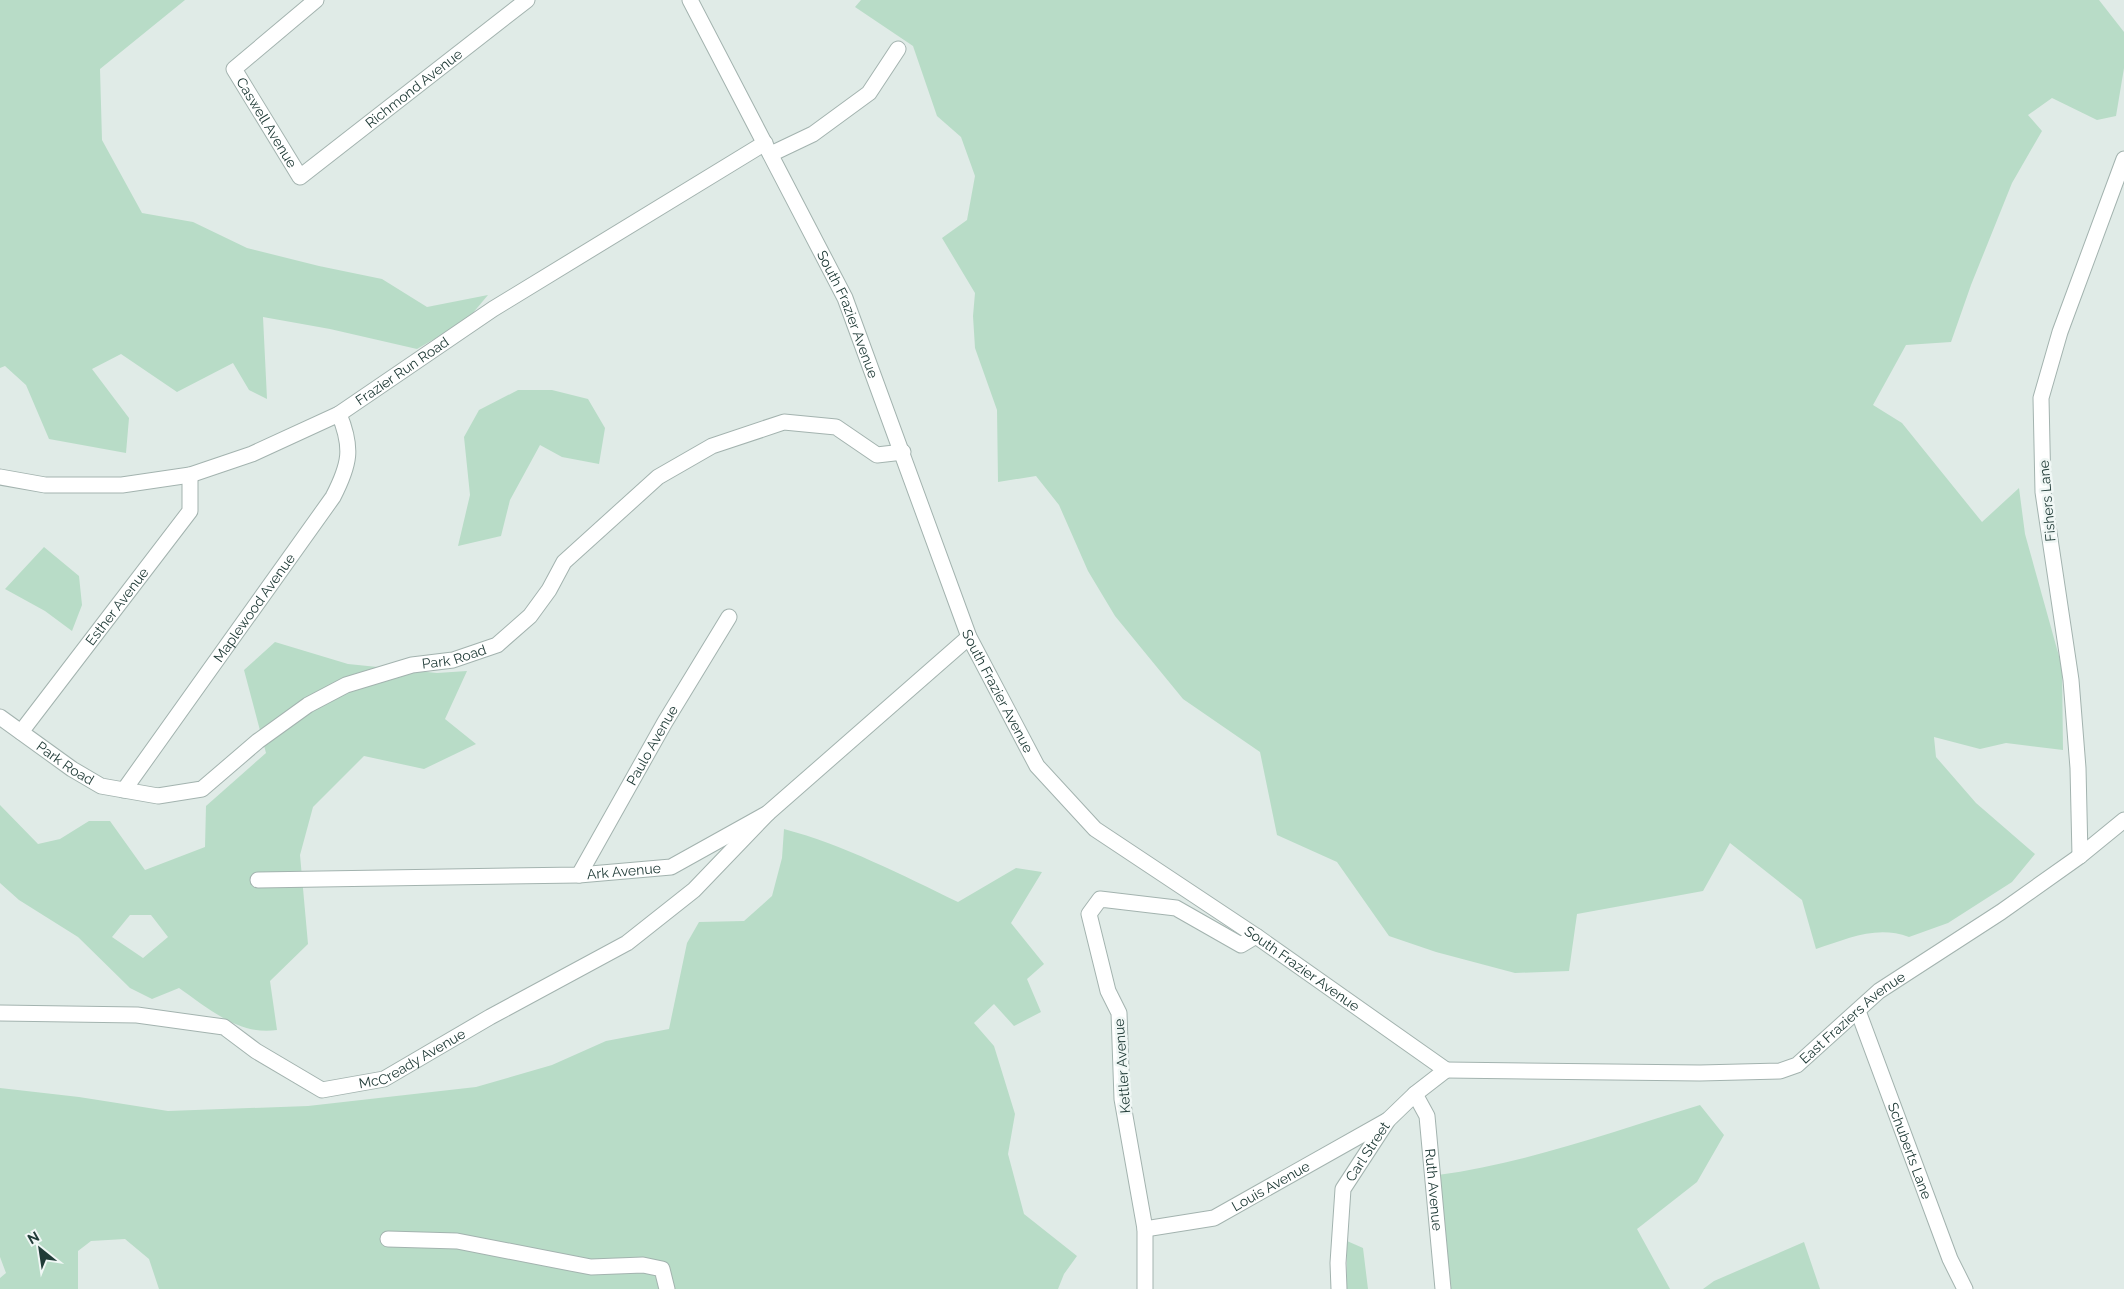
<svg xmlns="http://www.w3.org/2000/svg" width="2124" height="1289" viewBox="0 0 2124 1289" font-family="Raleway,sans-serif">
  <rect width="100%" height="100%" fill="#e0ebe7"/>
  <!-- green -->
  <path fill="#b8dcc7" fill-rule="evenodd" d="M0,0H185L100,69L102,140L142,213L193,222L247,248L319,266L382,279L427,307L488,295L467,320L417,349L330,329L263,317L267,399L249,390L233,363L177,392L121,354L92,369L129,418L126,453L49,439L26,385L5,366L0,368Z
    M861,0H2099L2124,32V68L2116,116L2097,120L2052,98L2028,115L2042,131L2012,183L1971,285L1951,342L1906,345L1873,405L1902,423L1982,522L2019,488L2025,534L2062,667L2063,750L2006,743L1980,749L1934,737L1936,757L1976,803L2035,854L2012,882L1948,923L1909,937C1876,925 1848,939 1816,949L1802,900L1730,843L1703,891L1577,914L1569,971L1515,973L1436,952L1389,936L1337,862L1277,835L1260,752L1183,699L1115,616L1088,571L1059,505L1036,476L998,482L997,410L975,348L973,316L975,293L942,238L967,220L975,176L961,137L937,116L913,46L855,7Z
    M518,390H552L588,399L605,428L599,464L562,457L540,445L510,500L501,536L458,546L470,495L464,437L479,410Z
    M44,547L79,576L82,605L72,631L45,611L5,589Z
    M275,642L348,664L437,673L467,671L445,719L476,744L424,769L364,756L313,807L300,855L308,944L270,981L277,1030C239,1036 208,1008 179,988L152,999L130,988L78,937L19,900L0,883V805L38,844L60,839L89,821H110L145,870L205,847L206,806L266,753L244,670ZM130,915H151L168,937L143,958L112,937Z
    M784,829C844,845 902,875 958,902L1016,868L1042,872L1011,923L1044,964L1027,979L1041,1012L1014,1026L994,1004L974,1023L994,1046L1015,1114L1008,1154L1024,1214L1077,1256L1064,1274L1058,1289H159L149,1259L125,1239L91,1241L78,1251V1289H0V1278L6,1273L0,1257V1088L79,1097L168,1111L308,1106L476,1087L552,1065L606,1041L669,1029L687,943L699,922L744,921L772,896L782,858Z
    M1700,1105L1724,1135L1697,1182L1637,1229L1670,1289H1451L1438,1175C1527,1163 1614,1131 1700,1105Z
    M1347,1241L1363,1248L1368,1289H1347Z
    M1804,1242L1820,1289H1703L1714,1281Z"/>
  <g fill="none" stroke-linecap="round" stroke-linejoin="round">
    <defs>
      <g id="minor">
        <path id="s1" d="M316,0L234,69L300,177L527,0"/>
        <path id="s2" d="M690,0L845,298L969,637L1037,766L1095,829L1256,936L1446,1070"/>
        <path d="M771,154L813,134L869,93L898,49"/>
        <path id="s3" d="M0,477L45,485H122L190,475L252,454L339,414L493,309L765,143"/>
        <path id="s4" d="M0,717L72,769L101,786L158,796L202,789L258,741L308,705L346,685L412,665L453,660L497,645L530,616L549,590L564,562L658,477L712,446L784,422L836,427L877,455L903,452"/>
        <path id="s5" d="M21,732L190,511V475"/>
        <path id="s6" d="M124,790L333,497C350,464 353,448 339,414"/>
        <path d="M2080,856L2078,768L2071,680L2043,492L2041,398L2060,332L2124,159"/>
        <path id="s7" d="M579,875L665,722L729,617"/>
        <path id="s8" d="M258,880L579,875L671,867L768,813L969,637"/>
        <path id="s9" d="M1858,1011L1950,1259L1965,1289"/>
        <path id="s10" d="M0,1013L137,1015L224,1027L256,1051L322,1090L384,1079L490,1017L627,943L694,890L768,813"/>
        <path id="s11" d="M1446,1070L1700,1073L1780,1071L1797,1065L1879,991L2001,912L2080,856L2124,820"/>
        <path id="s12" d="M1415,1094L1427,1116L1443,1289"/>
        <path id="s13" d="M1145,1229L1214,1218L1388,1120"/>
        <path d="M388,1239L457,1241L591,1267L643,1265L662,1269L667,1289"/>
        <path d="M1145,1289V1229L1122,1099L1119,1013L1108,991L1089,914L1100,899L1176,908L1241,945L1256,936"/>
        <path id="s14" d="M1339,1289L1338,1263L1343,1189L1388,1120L1415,1094L1446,1070"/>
      </g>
    </defs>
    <!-- minor casing -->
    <use href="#minor" stroke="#a3b3af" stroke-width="17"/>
    <!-- minor -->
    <use href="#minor" stroke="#fff" stroke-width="15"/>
  </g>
  <g text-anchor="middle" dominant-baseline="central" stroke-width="5" stroke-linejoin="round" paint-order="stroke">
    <!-- street labels -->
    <g font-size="14" fill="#203b37" stroke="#f0f7f5">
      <text stroke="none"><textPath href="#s1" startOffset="378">Richmond Avenue</textPath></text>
      <text stroke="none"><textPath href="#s1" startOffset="170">Caswell Avenue</textPath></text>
      <text stroke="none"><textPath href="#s2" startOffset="352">South Frazier Avenue</textPath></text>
      <text stroke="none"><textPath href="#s3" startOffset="429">Frazier Run Road</textPath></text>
      <text transform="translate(2047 501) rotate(-95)">Fishers Lane</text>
      <text stroke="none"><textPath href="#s5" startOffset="158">Esther Avenue</textPath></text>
      <text stroke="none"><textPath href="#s6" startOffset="224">Maplewood Avenue</textPath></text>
      <text stroke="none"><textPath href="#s4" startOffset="515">Park Road</textPath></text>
      <text stroke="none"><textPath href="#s2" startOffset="758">South Frazier Avenue</textPath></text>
      <text stroke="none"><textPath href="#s7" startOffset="149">Paulo Avenue</textPath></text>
      <text stroke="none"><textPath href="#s4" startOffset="80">Park Road</textPath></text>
      <text stroke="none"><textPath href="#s8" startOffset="366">Ark Avenue</textPath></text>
      <text stroke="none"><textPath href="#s2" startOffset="1178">South Frazier Avenue</textPath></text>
      <text stroke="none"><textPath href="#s11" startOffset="425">East Fraziers Avenue</textPath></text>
      <text stroke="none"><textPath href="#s10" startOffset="438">McCready Avenue</textPath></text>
      <text transform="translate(1122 1066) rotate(-94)">Kettler Avenue</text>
      <text stroke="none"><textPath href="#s9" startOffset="149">Schuberts Lane</textPath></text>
      <text stroke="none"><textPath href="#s14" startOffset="145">Carl Street</textPath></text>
      <text stroke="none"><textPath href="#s13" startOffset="135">Louis Avenue</textPath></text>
      <text stroke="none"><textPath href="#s12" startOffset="99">Ruth Avenue</textPath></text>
    </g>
  </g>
  <!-- north arrow -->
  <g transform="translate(40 1249) rotate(330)" stroke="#f0f7f5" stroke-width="4" paint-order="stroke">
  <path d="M0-4L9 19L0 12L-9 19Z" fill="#203b37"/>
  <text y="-8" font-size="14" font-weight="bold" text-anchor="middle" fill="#203b37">N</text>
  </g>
</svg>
